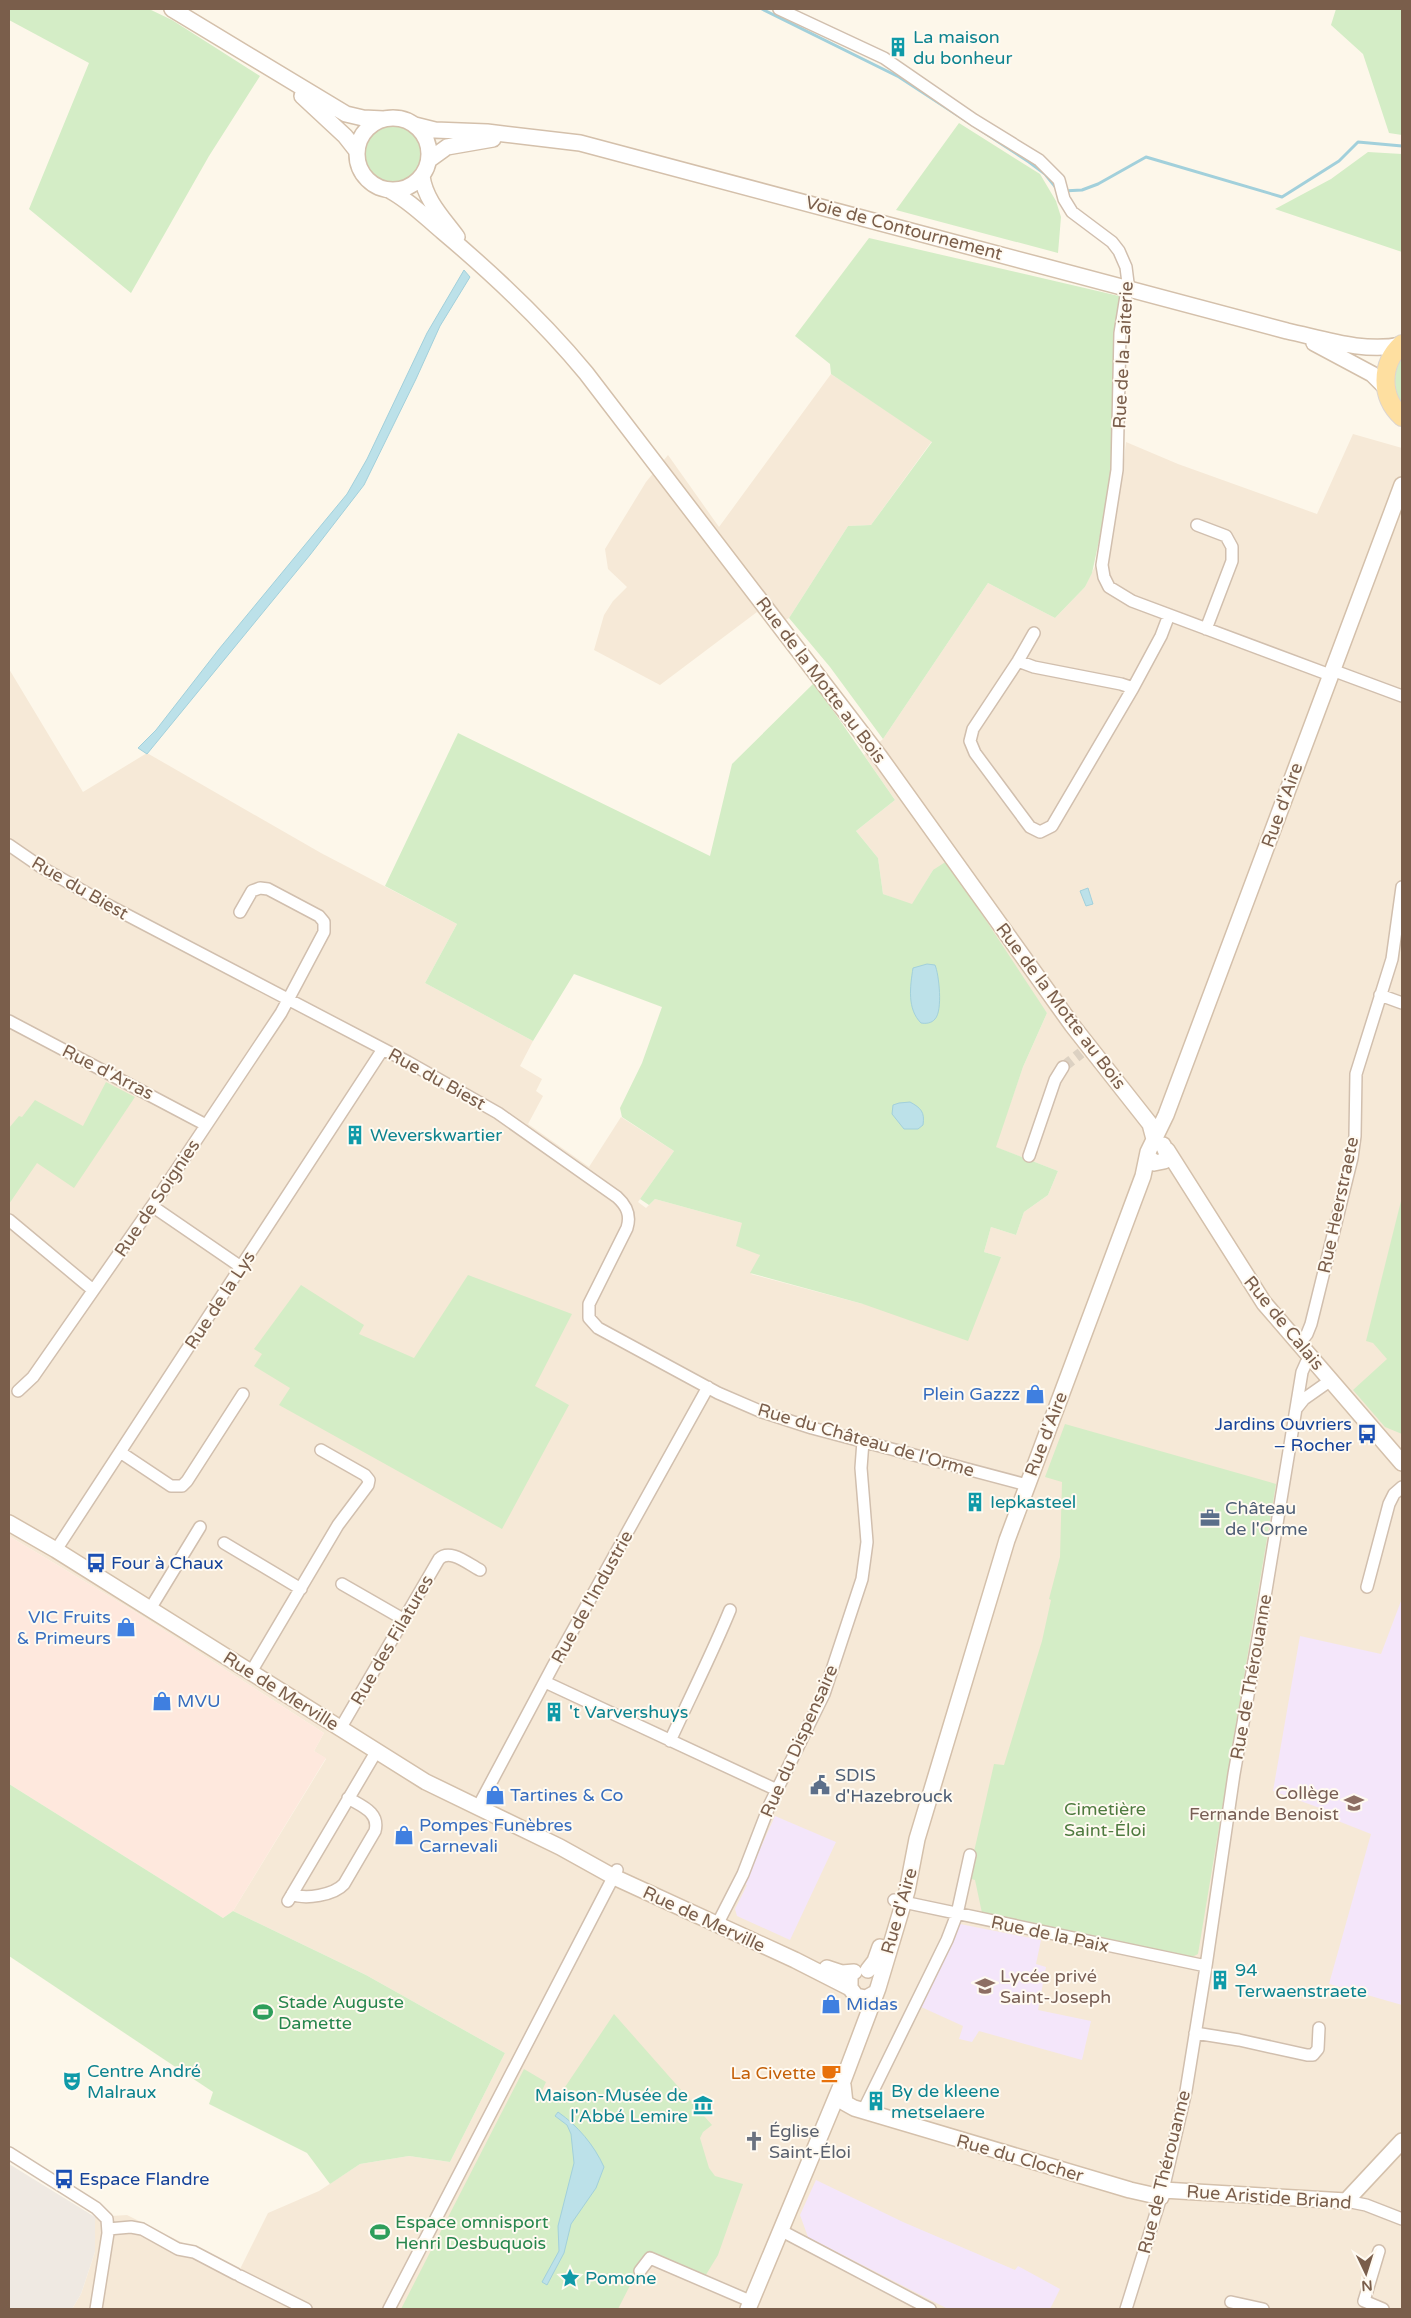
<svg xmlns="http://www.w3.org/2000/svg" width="1411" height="2318" viewBox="0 0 1411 2318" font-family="'Varela Round',sans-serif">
  <rect width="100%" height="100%" fill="#fdf7ea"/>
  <!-- residential -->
  <path fill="#f6e9d7" d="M831,374L932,441L871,525L848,526L789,618L771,628L757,612L660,685L594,650L604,615L613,601L627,587L608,569L605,549L646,482L668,455L719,527Z
    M1353,434L1402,448V2309H72L81,2294L95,2252V2217L127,2215L239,2271L268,2213L319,2191L360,2164L409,2156L450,2162L505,2053L366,1975L233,1911L326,1759L314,1751L324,1733L134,1611L9,1536V669L83,792L147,753L321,853L457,924L425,983L533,1041L520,1066L542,1079L536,1091L543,1096L528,1124L589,1167L621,1117L674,1151L638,1202L646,1208L655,1199L742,1223L760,1255L751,1274L863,1304L1001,1257L984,1252L991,1227L1016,1235L1024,1212L1048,1195L1058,1171L995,1147L1023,1067L1047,1013L933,870L912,905L883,894L878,858L856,831L895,800L864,755L883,739L988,583L1055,618L1085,587L1096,564L1110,490L1124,460L1126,442L1178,464L1317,514Z"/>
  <!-- commercial -->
  <path fill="#fee8dd" d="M9,1536L134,1611L324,1733L314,1751L326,1758L233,1911L223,1918L9,1784Z"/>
  <!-- industrial -->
  <path fill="#efe9e2" d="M9,2164L95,2217V2252L81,2294L72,2309H9Z"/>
  <!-- education -->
  <path fill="#f4e6fa" d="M1401,1601L1402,1603V2005L1329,1984L1371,1834L1338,1821L1339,1815L1273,1791L1300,1636L1381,1654Z
    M775,1816L836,1842L790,1940L737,1916L735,1909L747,1885L744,1884Z
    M960,1924L1041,1940L1036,1964L1046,1967L1038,2010L1091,2021L1082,2060L979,2031L972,2042L959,2039L963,2026L919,2006Z
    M816,2180L903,2222L1015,2270L1018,2266L1060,2289L1050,2309H948L808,2237L800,2215Z"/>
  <!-- green -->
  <path fill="#d4edc6" d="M9,9H149L172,20L260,76L209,156L131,293L29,209L89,63L9,20Z
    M1336,9H1402V135L1389,133L1363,54L1331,25Z
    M363 153a30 30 0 1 1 60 0a30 30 0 1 1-60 0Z
    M959,123L1040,174L1056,201L1061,217L1058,253L896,210Z
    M1368,152L1402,154V252L1275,209L1331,179Z
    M869,238L1119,296L1115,434L1110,490L1092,573L1085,587L1055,618L988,583L883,739L830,667L789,618L848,526L871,525L932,442L831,374L830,364L795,336Z
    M1402,358V405C1393,389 1392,373 1402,358Z
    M814,683L895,800L856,831L878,858L883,894L912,904L933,870L947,861L1047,1013L1023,1067L996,1147L1058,1171L1048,1195L1024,1212L1016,1235L991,1227L984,1252L1001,1257L968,1341L863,1304L750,1273L760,1255L736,1246L742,1223L655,1199L649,1205L640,1199L674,1151L622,1117L620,1108L642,1063L662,1007L574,974L533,1041L425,983L457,924L385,886L458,733L710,856L732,764Z
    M106,1082L135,1097L74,1188L37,1163L9,1204V1128L19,1116L22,1117L35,1100L83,1126Z
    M1402,1197V1434L1385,1427L1353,1390L1387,1359L1373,1343L1366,1341Z
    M468,1275L572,1314L535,1386L569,1405L502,1529L279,1405L290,1388L254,1366L262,1354L254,1349L301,1285L364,1325L359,1334L414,1358Z
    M1065,1424L1276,1484L1198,1954L1188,1959L982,1913L975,1880L968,1878L994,1764L1004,1765L1042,1641L1051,1600L1049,1599L1060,1557L1062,1482L1045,1477Z
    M9,1784L223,1918L233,1911L366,1975L505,2053L450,2162L409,2156L360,2164L330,2184L307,2153L209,2104L213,2092L9,1956Z
    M614,2014L712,2125L703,2132L700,2138L709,2168L715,2176L743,2184L718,2255L704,2278L646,2254L618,2309H401L524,2069L546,2082L541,2093L557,2099Z"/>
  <!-- water -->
  <path fill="#bce1e9" stroke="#a2d0db" d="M464,270L470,277L440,326L416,379L364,485L310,555L147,754L138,748L156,730L219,649L347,494L367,459L427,333Z
    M1088,888L1093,904L1086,906L1080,891Z
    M927,964L935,965C939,974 943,1011 935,1019C932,1023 926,1024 921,1023C907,1009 910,987 913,968Z
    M910,1102C921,1108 925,1112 923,1125L918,1129H904L892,1114L893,1105L899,1103Z
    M558,2112C578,2126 594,2145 604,2167L596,2188L571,2224L564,2253L547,2285L542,2282L559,2251L558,2226L574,2163L571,2134L567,2125L555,2116Z"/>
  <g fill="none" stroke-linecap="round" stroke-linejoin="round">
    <!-- stream -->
    <path stroke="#a2d0db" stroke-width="3" d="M762,9L899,77L1029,162L1045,174L1057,189
      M1063,191L1082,190L1098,184L1146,157L1282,197L1339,161L1358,142L1402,146"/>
    <!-- street-tunnel -->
    <path stroke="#dcd1c2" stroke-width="11" stroke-dasharray="11 5.5" stroke-linecap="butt" d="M1063,1067L1081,1053"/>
    <defs>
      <path id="street" d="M779,9L884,58L974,120L1039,160L1059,180L1064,199L1072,212L1112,242L1119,251L1126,267L1128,283L1120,333L1117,470L1102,565L1104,577L1109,587L1132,601L1330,675
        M1197,525L1226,536L1232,547V561L1206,629
        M1034,633L1018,661L973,729L970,741L975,753L1030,827L1040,832L1052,826L1133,688L1161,636L1169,615
        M1018,661L1034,667L1121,684L1133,688
        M1332,670L1402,696
        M9,845L41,867L106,904L408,1062L498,1113L617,1197C627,1206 631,1215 627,1228L589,1304V1318L598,1328L718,1393L762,1412L812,1428L1027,1485
        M1380,995L1402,1003
        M9,1021L206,1125
        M1029,1156L1055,1080L1063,1067
        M152,1206L241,1267
        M9,1220L93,1290
        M1299,1344L1307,1334L1311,1324L1352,1158L1355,1136L1356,1074L1392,959L1402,887
        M18,1391L33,1377L159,1196L281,1013L324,932V922L319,916L268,889L260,888L252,891L240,912
        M1296,1409L1304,1399L1331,1380
        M120,1452L171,1486H182L187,1481L243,1394
        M224,1543L301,1589
        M56,1550L383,1049
        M342,1584L403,1619
        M1367,1587L1389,1504L1394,1494L1402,1487
        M150,1609L200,1527
        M251,1672L338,1525L368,1485L369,1480L365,1475L321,1450
        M545,1682L777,1790
        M340,1729L439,1559C450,1548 468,1564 480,1570
        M670,1741C690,1697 712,1654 730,1610
        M478,1807L553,1666L708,1387
        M292,1894C305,1900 334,1895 344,1884L375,1831C380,1812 361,1806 348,1798
        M894,1900L1206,1966
        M288,1901L376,1752
        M720,1919L743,1874L770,1804L824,1694L862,1579L867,1542L861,1468L863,1441
        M1195,2033L1239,2040L1307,2055H1313L1318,2049L1319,2028
        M863,2111L947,1940L957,1914L970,1855
        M9,2153L96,2208L107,2219L108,2233L96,2309
        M1163,2190L1186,2091L1205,1973L1234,1774L1259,1633L1302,1372L1306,1363L1311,1357
        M1346,2201L1366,2205L1402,2219
        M108,2229L131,2227L142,2229L178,2249L194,2252L236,2274
        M780,2230L930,2309
        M1379,2251L1364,2301L1383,2309
        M640,2271L650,2258L750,2301
        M240,2276L306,2309
        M1231,2302L1263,2309
        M389,2309L617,1870
        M1126,2309L1161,2197"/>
      <path id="secondary" d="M172,9L346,114L363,118L384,119
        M302,96L345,136L356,150
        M357 154a36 36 0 1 1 72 0a36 36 0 1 1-72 0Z
        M415,125L435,130L487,132L580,143L1287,331C1324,339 1364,353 1401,345
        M429,160L447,147L493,139
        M422,176C425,200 443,218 457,237
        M389,190C410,201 425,217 443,232C494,275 543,321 586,373L880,757L1072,1025L1150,1124L1154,1139
        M1314,343L1372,374L1386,388
        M1167,1150L1264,1303L1402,1463
        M1148,1156L1154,1163L1164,1161L1167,1154L1163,1145
        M9,1523L56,1550L426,1782L560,1847L614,1877L795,1960L850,1988
        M827,1968L842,1973L854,1972
        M868,1970L875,1961L880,1947
        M850,1978V1988L856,1996L866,1998L875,1993
        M843,2085L845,2103L854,2108L1130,2190L1161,2197L1163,2190L1346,2201L1402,2141
        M748,2309L843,2081L878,1988L907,1891L917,1839L1007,1540L1143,1176L1148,1152L1166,1115L1402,485"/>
      <path id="primary" d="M1402,344C1380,364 1380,397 1402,417"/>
    </defs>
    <!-- street casing -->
    <use href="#street" stroke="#d1bfae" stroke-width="14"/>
    <!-- secondary casing -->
    <use href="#secondary" stroke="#d4c0ab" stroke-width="18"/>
    <!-- primary casing -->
    <use href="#primary" stroke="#dcd5d0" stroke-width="20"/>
    <!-- street -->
    <use href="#street" stroke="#fff" stroke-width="11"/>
    <!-- secondary -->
    <use href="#secondary" stroke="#fff" stroke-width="15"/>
    <!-- primary -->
    <use href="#primary" stroke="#fedfa0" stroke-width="18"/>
  </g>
  <!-- icons -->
  <defs>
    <symbol id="building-bare" viewBox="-9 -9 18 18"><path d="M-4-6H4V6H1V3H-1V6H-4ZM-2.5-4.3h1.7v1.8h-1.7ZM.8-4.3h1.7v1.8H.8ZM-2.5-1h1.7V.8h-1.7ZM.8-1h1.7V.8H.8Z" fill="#0f9aa8" stroke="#fffaf1" stroke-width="2.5" paint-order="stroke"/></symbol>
    <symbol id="shop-bare" viewBox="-9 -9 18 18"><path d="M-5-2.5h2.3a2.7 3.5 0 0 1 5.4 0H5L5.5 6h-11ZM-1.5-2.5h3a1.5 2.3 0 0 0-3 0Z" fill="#3f7fe0" stroke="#fffaf1" stroke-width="2.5" paint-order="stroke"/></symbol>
    <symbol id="bus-bare" viewBox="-9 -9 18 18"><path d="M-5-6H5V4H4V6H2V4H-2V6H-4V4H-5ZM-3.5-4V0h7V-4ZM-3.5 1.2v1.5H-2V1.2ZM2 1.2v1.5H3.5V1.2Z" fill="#1a4fb4" stroke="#fffaf1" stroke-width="2.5" paint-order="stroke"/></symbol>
    <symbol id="office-bare" viewBox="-9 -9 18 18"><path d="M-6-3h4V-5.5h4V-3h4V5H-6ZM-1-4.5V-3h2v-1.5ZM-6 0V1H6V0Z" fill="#5c6f8a" stroke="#fffaf1" stroke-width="2.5" paint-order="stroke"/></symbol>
    <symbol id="civic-bare" viewBox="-9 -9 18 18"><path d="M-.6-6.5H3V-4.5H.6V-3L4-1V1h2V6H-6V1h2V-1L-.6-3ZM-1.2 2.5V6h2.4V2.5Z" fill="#5c6f8a" stroke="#fffaf1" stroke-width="2.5" paint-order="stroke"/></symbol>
    <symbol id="school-bare" viewBox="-9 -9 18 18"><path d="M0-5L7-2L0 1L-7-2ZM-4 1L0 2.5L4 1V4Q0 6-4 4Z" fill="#8d6e63" stroke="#fffaf1" stroke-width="2.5" paint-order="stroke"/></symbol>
    <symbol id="stadium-bare" viewBox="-9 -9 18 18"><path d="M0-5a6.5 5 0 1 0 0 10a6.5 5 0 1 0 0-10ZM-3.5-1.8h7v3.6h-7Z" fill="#2e9e5b" stroke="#fffaf1" stroke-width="2.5" paint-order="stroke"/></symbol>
    <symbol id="cafe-bare" viewBox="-9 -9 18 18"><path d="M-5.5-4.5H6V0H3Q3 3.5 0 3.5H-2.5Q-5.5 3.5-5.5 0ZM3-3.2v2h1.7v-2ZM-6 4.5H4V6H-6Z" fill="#e8710a" stroke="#fffaf1" stroke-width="2.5" paint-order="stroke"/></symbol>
    <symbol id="theatre-bare" viewBox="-9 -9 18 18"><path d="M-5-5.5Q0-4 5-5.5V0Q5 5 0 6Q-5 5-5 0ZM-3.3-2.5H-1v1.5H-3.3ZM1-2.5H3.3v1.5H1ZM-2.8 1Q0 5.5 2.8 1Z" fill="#0f9aa8" stroke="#fffaf1" stroke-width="2.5" paint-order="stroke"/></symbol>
    <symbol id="museum-bare" viewBox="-9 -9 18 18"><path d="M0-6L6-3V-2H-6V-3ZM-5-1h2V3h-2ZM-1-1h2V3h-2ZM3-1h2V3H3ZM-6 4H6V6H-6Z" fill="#0f9aa8" stroke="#fffaf1" stroke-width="2.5" paint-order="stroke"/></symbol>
    <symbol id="church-bare" viewBox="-9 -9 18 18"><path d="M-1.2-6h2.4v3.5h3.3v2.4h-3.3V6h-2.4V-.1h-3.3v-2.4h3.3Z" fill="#6b7280" stroke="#fffaf1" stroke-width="2.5" paint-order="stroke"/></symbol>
    <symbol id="sight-bare" viewBox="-9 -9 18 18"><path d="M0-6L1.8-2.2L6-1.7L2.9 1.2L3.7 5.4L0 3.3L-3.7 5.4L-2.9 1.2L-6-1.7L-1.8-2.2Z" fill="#0f9aa8" stroke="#fffaf1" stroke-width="2.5" paint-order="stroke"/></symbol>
  </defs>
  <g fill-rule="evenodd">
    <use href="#building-bare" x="884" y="33" width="28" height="28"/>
    <use href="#building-bare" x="341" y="1121" width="28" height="28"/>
    <use href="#shop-bare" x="1021" y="1380" width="28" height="28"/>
    <use href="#bus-bare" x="1353" y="1420" width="28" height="28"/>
    <use href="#building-bare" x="961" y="1488" width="28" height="28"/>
    <use href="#office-bare" x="1196" y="1504" width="28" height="28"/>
    <use href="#bus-bare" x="82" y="1549" width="28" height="28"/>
    <use href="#shop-bare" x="112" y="1613" width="28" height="28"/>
    <use href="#shop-bare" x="148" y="1687" width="28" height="28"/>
    <use href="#building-bare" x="540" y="1698" width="28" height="28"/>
    <use href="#civic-bare" x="806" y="1771" width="28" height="28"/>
    <use href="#shop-bare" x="481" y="1781" width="28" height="28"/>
    <use href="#school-bare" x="1340" y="1789" width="28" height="28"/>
    <use href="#shop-bare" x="390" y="1821" width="28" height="28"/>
    <use href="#building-bare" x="1206" y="1966" width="28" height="28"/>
    <use href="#school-bare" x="971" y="1972" width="28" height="28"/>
    <use href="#shop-bare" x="817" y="1990" width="28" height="28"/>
    <use href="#stadium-bare" x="249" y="1998" width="28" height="28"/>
    <use href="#cafe-bare" x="817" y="2059" width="28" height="28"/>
    <use href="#theatre-bare" x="58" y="2067" width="28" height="28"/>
    <use href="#building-bare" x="862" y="2087" width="28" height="28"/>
    <use href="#museum-bare" x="689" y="2091" width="28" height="28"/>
    <use href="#church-bare" x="740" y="2127" width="28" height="28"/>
    <use href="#bus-bare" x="50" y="2165" width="28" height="28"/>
    <use href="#stadium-bare" x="366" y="2218" width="28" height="28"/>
    <use href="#sight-bare" x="556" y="2264" width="28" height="28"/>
  </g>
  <g text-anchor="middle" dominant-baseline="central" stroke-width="4" stroke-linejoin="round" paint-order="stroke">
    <!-- culture labels -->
    <g font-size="18" fill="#0d838f" stroke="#fffaf1" text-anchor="start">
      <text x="913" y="37">La maison<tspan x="913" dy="21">du bonheur</tspan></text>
      <text x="370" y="1135">Weverskwartier</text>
      <text x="990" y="1502">Iepkasteel</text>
      <text x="569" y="1712">'t Varvershuys</text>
      <text x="1235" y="1970">94<tspan x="1235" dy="21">Terwaenstraete</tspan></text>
      <text x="87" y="2071">Centre André<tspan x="87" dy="21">Malraux</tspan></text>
      <text x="891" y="2091">By de kleene<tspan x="891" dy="21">metselaere</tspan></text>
      <text x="688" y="2095" text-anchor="end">Maison-Musée de<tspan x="688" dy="21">l'Abbé Lemire</tspan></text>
      <text x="585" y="2278">Pomone</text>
    </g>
    <!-- street labels -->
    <g font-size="18" fill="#7a5e4b" stroke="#fffaf1">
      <text transform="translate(904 228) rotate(15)">Voie de Contournement</text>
      <text transform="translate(1123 355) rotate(-87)">Rue de la Laiterie</text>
      <text transform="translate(821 680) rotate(53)">Rue de la Motte au Bois</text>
      <text transform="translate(1282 805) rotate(-70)">Rue d'Aire</text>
      <text transform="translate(80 888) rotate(30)">Rue du Biest</text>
      <text transform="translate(1061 1006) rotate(53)">Rue de la Motte au Bois</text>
      <text transform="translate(108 1072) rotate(27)">Rue d'Arras</text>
      <text transform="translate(437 1079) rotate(29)">Rue du Biest</text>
      <text transform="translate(157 1198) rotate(-56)">Rue de Soignies</text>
      <text transform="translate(1338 1205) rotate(-78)">Rue Heerstraete</text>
      <text transform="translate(220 1300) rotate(-57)">Rue de la Lys</text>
      <text transform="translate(1284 1323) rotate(51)">Rue de Calais</text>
      <text transform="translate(1046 1434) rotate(-69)">Rue d'Aire</text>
      <text transform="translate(866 1440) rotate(16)">Rue du Château de l'Orme</text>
      <text transform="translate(592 1597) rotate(-61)">Rue de l'Industrie</text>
      <text transform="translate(392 1640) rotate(-60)">Rue des Filatures</text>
      <text transform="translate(1251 1677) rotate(-80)">Rue de Thérouanne</text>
      <text transform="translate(281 1691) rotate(32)">Rue de Merville</text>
      <text transform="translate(799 1741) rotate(-66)">Rue du Dispensaire</text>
      <text transform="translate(899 1911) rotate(-74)">Rue d'Aire</text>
      <text transform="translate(704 1919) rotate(25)">Rue de Merville</text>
      <text transform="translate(1050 1934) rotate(12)">Rue de la Paix</text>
      <text transform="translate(1020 2158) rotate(16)">Rue du Clocher</text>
      <text transform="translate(1164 2172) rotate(-76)">Rue de Thérouanne</text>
      <text transform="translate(1269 2197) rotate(4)">Rue Aristide Briand</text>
    </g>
    <!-- shop labels -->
    <g font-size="18" fill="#366cbe" stroke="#fffaf1" text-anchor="start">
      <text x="1020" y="1394" text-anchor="end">Plein Gazzz</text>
      <text x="111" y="1617" text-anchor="end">VIC Fruits<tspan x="111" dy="21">&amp; Primeurs</tspan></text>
      <text x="177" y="1701">MVU</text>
      <text x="510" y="1795">Tartines &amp; Co</text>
      <text x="419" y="1825">Pompes Funèbres<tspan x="419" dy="21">Carnevali</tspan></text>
      <text x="846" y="2004">Midas</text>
    </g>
    <!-- transit labels -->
    <g font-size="18" fill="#164399" stroke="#fffaf1" text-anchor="start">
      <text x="1352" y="1424" text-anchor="end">Jardins Ouvriers<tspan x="1352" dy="21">– Rocher</tspan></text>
      <text x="111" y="1563">Four à Chaux</text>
      <text x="79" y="2179">Espace Flandre</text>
    </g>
    <!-- service labels -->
    <g font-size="18" fill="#4e5e75" stroke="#fffaf1" text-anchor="start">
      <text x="1225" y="1508">Château<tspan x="1225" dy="21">de l'Orme</tspan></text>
      <text x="835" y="1775">SDIS<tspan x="835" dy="21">d'Hazebrouck</tspan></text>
    </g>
    <!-- education labels -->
    <g font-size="18" fill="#785e54" stroke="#fffaf1" text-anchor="end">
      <text x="1339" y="1793">Collège<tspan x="1339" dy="21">Fernande Benoist</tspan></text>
      <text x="1000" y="1976" text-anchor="start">Lycée privé<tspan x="1000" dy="21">Saint-Joseph</tspan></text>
    </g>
    <!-- park labels -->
    <g font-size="18" fill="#4e7a3f" stroke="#fffaf1">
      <text x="1105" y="1809">Cimetière<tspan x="1105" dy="21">Saint-Éloi</tspan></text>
    </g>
    <!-- leisure labels -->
    <g font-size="18" fill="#27864d" stroke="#fffaf1" text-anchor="start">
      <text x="278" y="2002">Stade Auguste<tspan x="278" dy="21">Damette</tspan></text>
      <text x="395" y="2222">Espace omnisport<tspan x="395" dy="21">Henri Desbuquois</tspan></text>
    </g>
    <!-- food labels -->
    <g font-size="18" fill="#c56008" stroke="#fffaf1" text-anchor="end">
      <text x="816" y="2073">La Civette</text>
    </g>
    <!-- worship labels -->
    <g font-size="18" fill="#5b616d" stroke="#fffaf1" text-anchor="start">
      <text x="769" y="2131">Église<tspan x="769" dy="21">Saint-Éloi</tspan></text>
    </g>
  </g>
  <!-- border -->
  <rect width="1411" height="2318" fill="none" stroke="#7a5e4b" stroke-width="20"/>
  <!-- north arrow -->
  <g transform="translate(1366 2273) rotate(176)" stroke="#fffaf1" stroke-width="4" paint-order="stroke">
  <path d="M0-4L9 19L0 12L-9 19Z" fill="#7a5e4b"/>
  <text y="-8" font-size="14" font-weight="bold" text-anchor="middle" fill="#7a5e4b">N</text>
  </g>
</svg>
